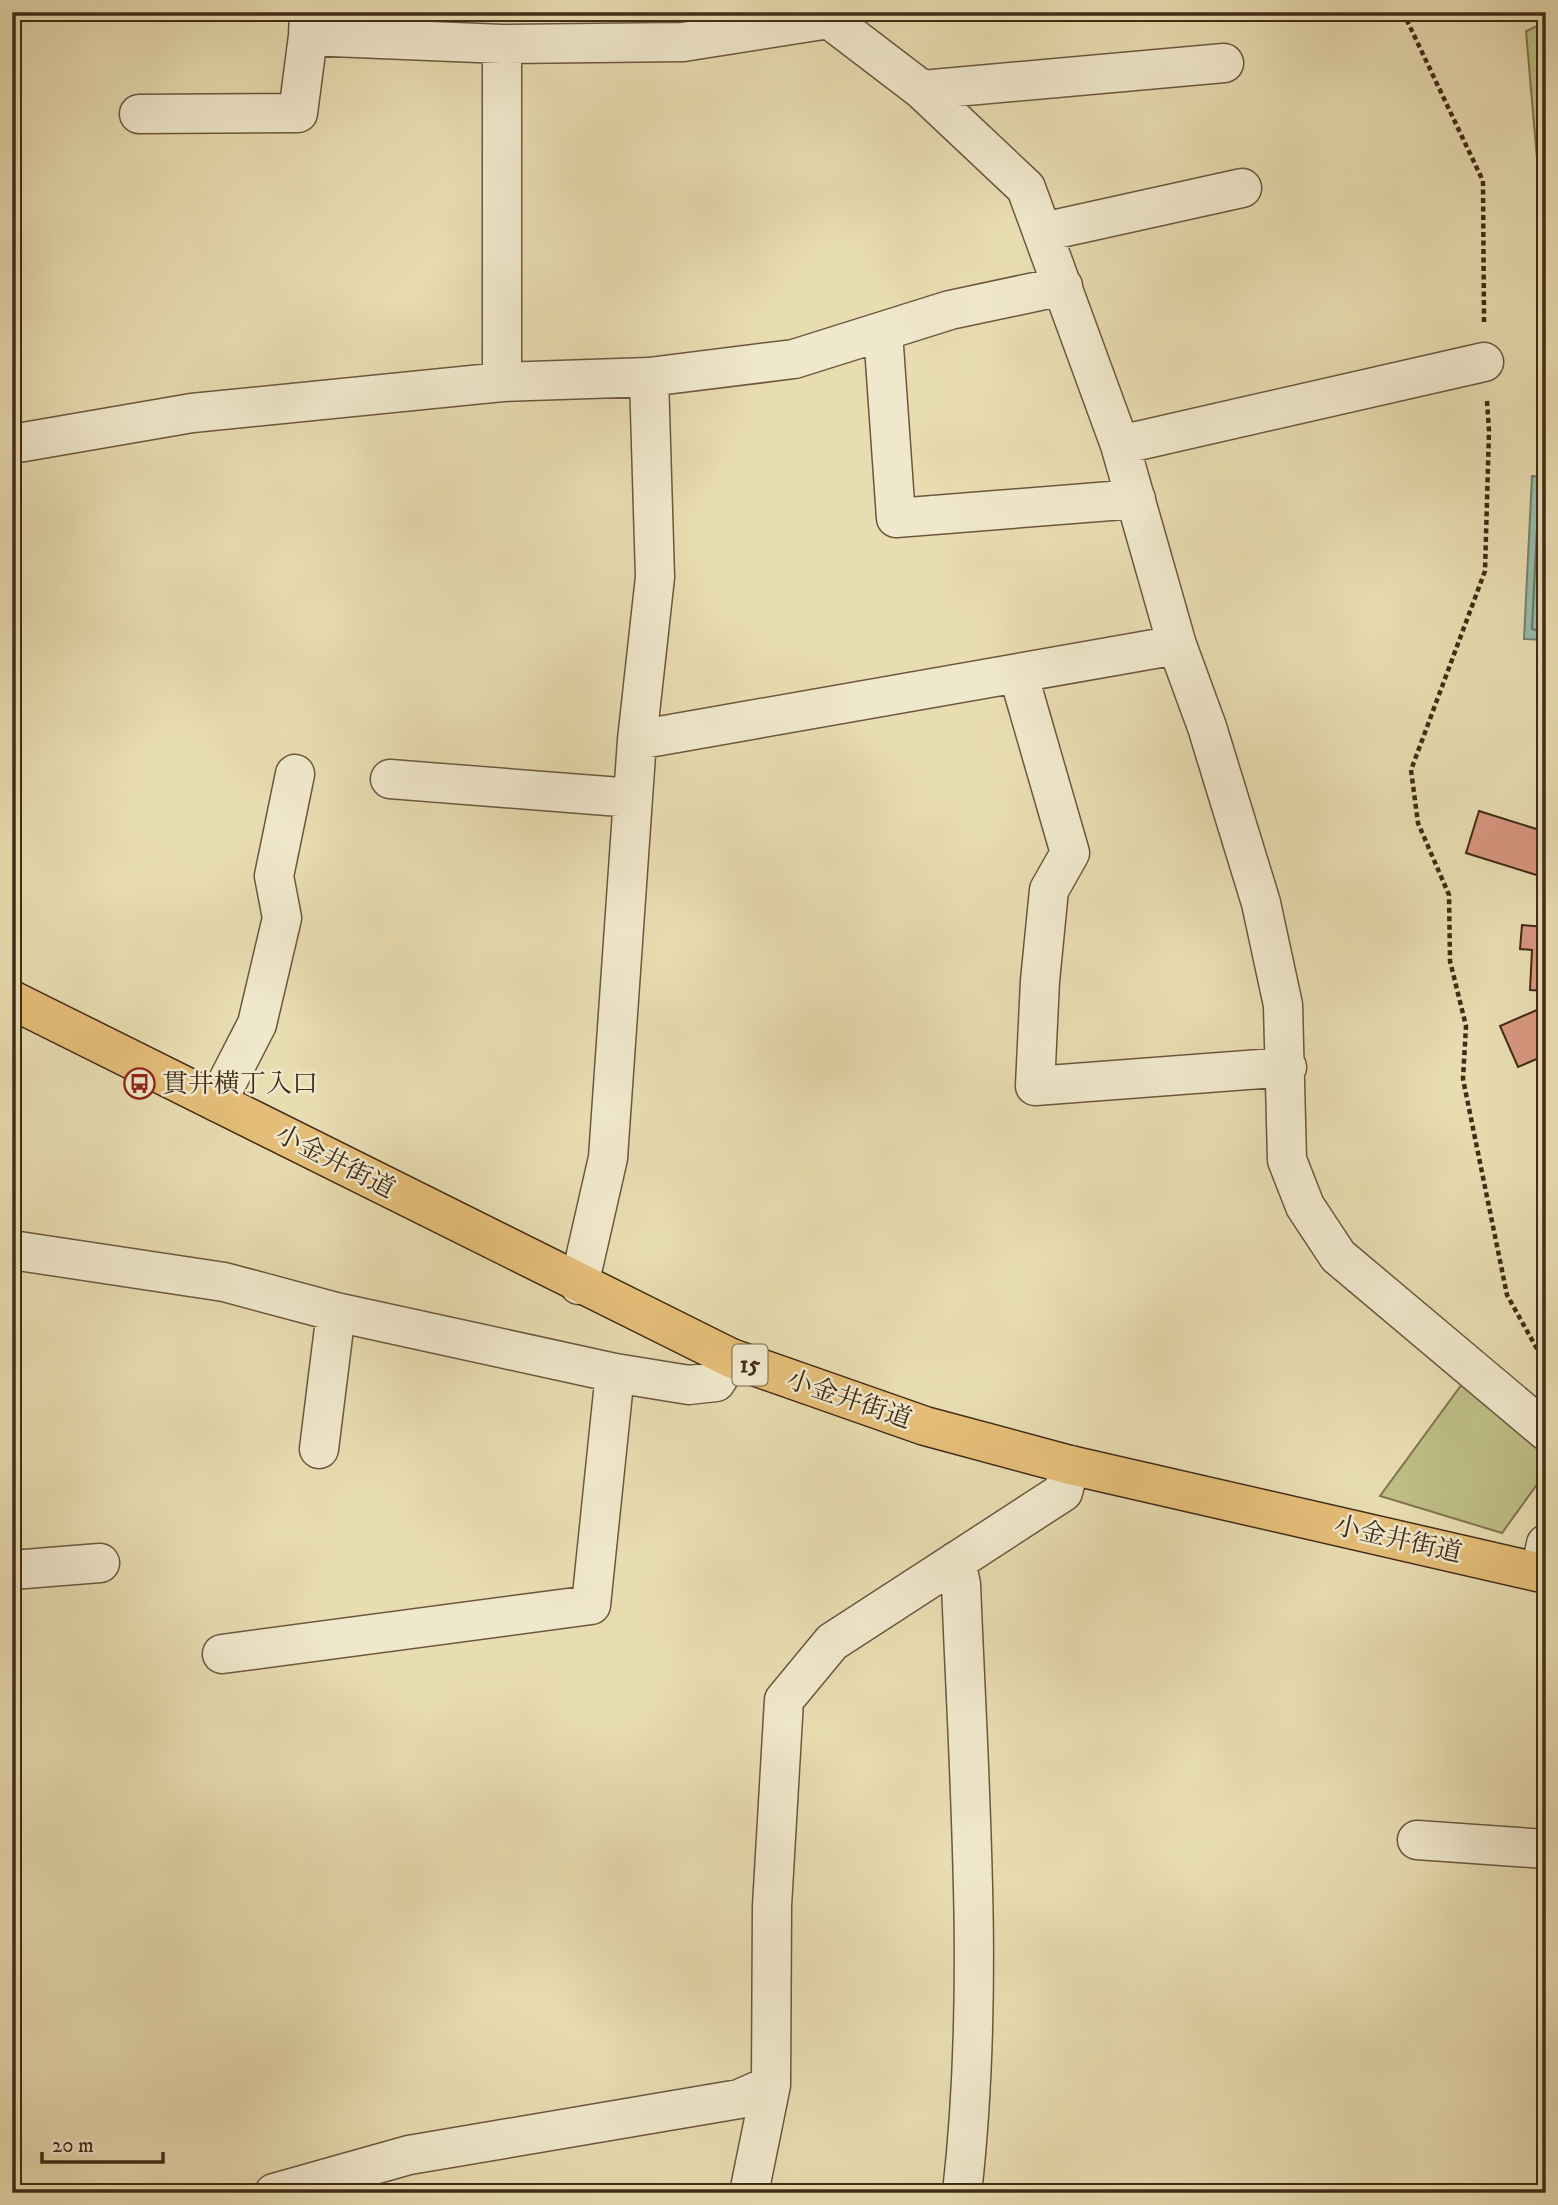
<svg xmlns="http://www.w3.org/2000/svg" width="1558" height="2205" viewBox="0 0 1558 2205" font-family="'IM FELL DW Pica','Noto Serif JP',serif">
  <rect width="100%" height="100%" fill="#e8dcb1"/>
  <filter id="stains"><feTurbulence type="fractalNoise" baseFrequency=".00286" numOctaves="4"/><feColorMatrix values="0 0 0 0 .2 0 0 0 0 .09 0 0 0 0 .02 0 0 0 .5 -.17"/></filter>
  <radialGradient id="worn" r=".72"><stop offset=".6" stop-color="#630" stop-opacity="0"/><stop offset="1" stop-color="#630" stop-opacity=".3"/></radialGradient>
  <!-- green -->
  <path fill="#bebe86" stroke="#80744e" stroke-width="2" d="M1546,22V264L1526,31Z
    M1465,1380L1546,1455V1472L1502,1533L1380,1496Z"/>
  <!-- water -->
  <path fill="#97bca9" stroke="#75826f" stroke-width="2" d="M1532,476L1546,477V640L1524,639Z"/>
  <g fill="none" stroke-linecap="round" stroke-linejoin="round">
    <!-- shore -->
    <path stroke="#6c7460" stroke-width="2" d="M1546,483L1539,487L1532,629L1546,633
      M1546,519L1541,621L1546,624"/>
  </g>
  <!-- building -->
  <path fill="#d6967f" stroke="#422b17" stroke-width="2" d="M1479,811L1546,832V878L1466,853Z
    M1522,925L1546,927V991L1530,990L1532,950L1520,949Z
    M1546,1006V1055L1518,1067L1500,1026Z"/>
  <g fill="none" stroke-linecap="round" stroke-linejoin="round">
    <defs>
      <path id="minor" d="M309,12L308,36L502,44L683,42L829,19L922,90L1026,188L1120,445L1177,645L1207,727L1261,903L1283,1005L1287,1160L1305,1206L1338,1256L1546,1431
        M502,44V382
        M922,90L1224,63
        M139,114L298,113L308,36
        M1043,232L1242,188
        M883,332L896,518L1136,499
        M12,444L192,413L502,382L649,377L794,359L950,310L1063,286
        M1120,445L1484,362
        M1018,673L1070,853L1049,890L1040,981L1035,1086L1287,1067
        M637,740L1177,645
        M390,779L633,798
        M217,1102L257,1024L282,918L274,876L295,774
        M12,1250L224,1282L336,1312L615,1373L689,1385L716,1382L731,1358
        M579,1285L608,1158L637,740L655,577L649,377
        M319,1449L336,1312
        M956,1561L961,1584C969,1787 985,1991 962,2193
        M12,1570L100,1563
        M1540,1572L1546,1544
        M222,1654L591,1605L615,1373
        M1417,1840L1546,1849
        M274,2193L409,2155L739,2099L771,2085
        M749,2193L771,2085L772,1906L784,1700L832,1642L1063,1492L1070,1465"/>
      <path id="major" d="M12,1000L731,1358L925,1426L1070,1465L1546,1574"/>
    </defs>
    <!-- minor casing -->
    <use href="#minor" stroke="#6c573e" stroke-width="41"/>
    <!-- major casing -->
    <use href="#major" stroke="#422b17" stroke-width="41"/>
    <!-- path -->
    <path stroke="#422b17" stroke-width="4.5" stroke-dasharray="5 3.5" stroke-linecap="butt" d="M1403,12L1483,181L1484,322
      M1487,401L1489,431L1485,571L1411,770L1418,823L1449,895L1450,961L1466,1026L1463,1079L1507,1295L1546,1365"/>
    <!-- minor -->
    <use href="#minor" stroke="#f0e8cc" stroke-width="38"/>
    <!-- major -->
    <use href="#major" stroke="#e4be78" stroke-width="38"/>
  </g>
  <!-- icons -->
  <defs>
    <symbol id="bus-ring" viewBox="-11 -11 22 22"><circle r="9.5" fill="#f0e8cc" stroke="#8f2418" stroke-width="1.5"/><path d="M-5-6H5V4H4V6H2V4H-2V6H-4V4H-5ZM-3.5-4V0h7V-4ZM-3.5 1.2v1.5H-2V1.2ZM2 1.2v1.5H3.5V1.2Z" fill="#8f2418"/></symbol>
  </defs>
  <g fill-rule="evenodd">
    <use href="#bus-ring" x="122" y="1066" width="35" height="35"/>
  </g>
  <g text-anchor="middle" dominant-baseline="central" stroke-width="5" stroke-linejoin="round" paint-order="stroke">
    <!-- shield labels -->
    <rect fill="#f0e8cc" stroke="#76644d" stroke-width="2" x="732.5" y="1344.5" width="35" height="41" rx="5"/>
    <g font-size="24" font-weight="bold" fill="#422b17">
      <text x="750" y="1365">15</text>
    </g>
    <!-- poi labels -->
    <g font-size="26" fill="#422b17" stroke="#f0e8cc" text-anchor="start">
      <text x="162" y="1084">貫井横丁入口</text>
    </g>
    <!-- street labels -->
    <g font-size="26" fill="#422b17" stroke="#f0e8cc">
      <text transform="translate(335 1162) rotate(27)">小金井街道</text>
      <text transform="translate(849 1400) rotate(19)">小金井街道</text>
      <text transform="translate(1398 1540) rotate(13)">小金井街道</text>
    </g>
  </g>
  <!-- margin -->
  <rect width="1558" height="2205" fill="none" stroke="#e8dcb1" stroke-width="42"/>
  <rect x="14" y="14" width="1530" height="2177" fill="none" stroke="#422b17" stroke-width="3.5"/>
  <rect x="21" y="21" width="1516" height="2163" fill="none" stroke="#422b17" stroke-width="2"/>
  <!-- scale -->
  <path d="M42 2152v10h121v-10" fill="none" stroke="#422b17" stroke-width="3.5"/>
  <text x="52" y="2152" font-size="21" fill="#422b17" stroke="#f0e8cc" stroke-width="5" paint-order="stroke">20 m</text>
  <rect width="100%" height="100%" filter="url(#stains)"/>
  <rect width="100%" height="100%" fill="url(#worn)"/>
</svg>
